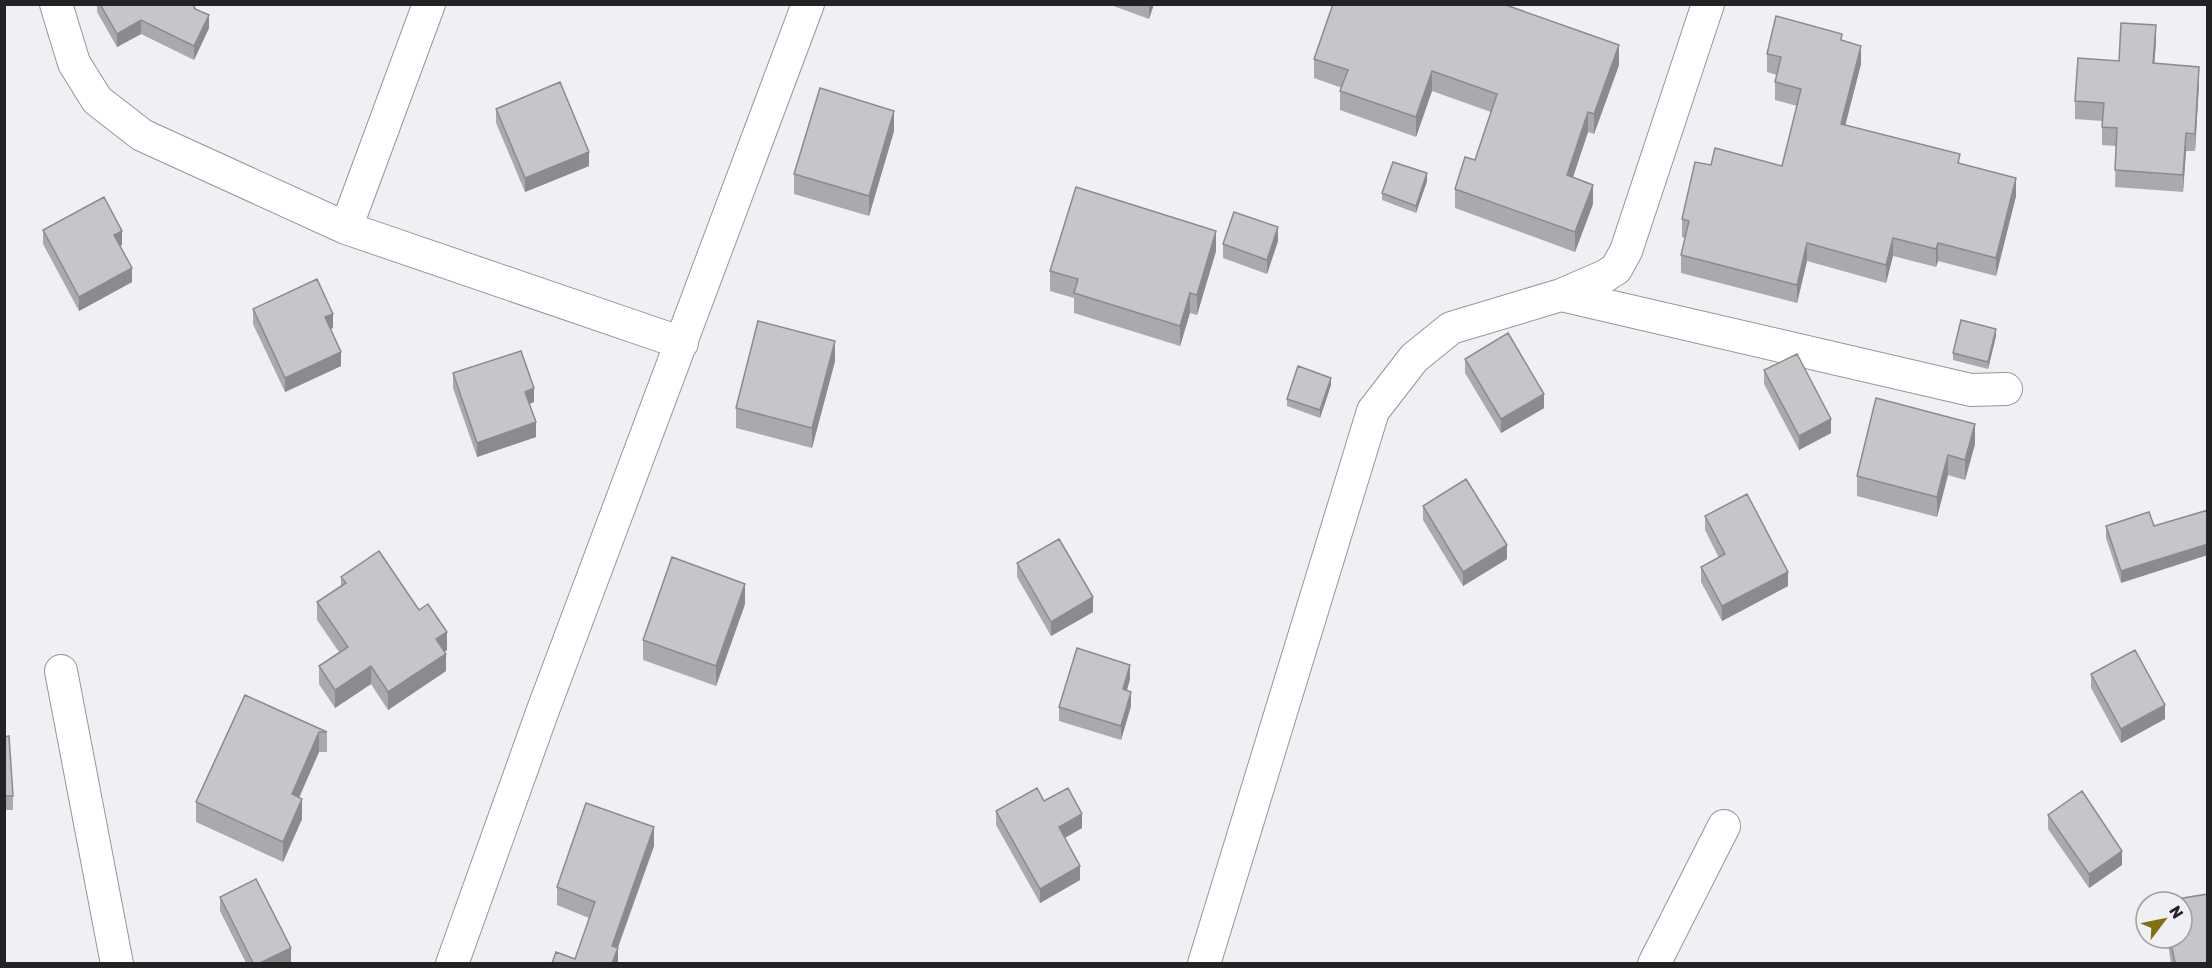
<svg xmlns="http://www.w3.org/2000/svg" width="2212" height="968" viewBox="0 0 2212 968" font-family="Rubik,sans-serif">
  <rect width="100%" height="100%" fill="#eff0f4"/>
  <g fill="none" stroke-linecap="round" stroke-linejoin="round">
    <defs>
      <path id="minor" d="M56,4L74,63L97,100L142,135L346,228L682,343
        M346,228L429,4
        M1561,295L1971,390L2006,389
        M61,671L117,964
        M452,964L543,710L808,4
        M1204,964L1373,411L1414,358L1451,328L1561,295L1605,276L1616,269L1626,251L1708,4
        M1654,964L1724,826"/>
    </defs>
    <!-- minor casing -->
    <use href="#minor" stroke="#95969a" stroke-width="34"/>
    <!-- minor -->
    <use href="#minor" stroke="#fff" stroke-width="32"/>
  </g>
  <!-- wall -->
  <path fill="#a9aaae" d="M97,4H193L209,28L194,60L141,34L117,47L97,12Z
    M1108,4H1154L1149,19Z
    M1842,41L1861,64L1845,125L1960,163L2016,196L1996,276L1938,261L1936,267L1893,256L1886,283L1807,261L1797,303L1681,273V255L1685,238L1682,237V219L1711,165L1782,166L1797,106L1775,100V82L1777,75L1767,72V54Z
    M2156,42L2154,63L2199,84L2195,151H2186L2183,192L2115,187L2116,146L2102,145V121L2075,119V101L2119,61Z
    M1314,59L1619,65L1594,134L1588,132L1573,177L1593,204L1575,252L1455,208V189L1475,160L1491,112L1432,91L1416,137L1340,110V91L1342,88L1314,78Z
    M496,109L589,166L525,192L496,123Z
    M894,131L869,216L794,194V174Z
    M1427,181L1416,213L1382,200V193Z
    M43,230L122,245L120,246L132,282L79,311L43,244Z
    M1278,241L1267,274L1223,258V244Z
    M1216,251L1197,315L1190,313L1180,346L1074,313V298L1050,291V271Z
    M253,309L333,328L331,329L341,366L285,392L253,324Z
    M1996,336L1988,369L1953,360V353Z
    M1465,359L1544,408L1501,433L1465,373Z
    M835,361L812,448L736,428V408Z
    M1764,370L1831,433L1799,450L1764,384Z
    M453,373L534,402L529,404L536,437L477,457L453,388Z
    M1331,385L1320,418L1287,406V399Z
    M1975,444L1965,480L1948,475L1937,517L1857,496V476Z
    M1423,506L1507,559L1463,586L1423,520Z
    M2149,512L2121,583L2106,538V526Z
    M1705,516L1788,586L1722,621L1701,582V567L1719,558L1705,530Z
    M1017,563L1093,612L1051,636L1017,577Z
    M341,577L419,610L447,650L445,651L446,671L388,710L371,684L335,708L319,684V666L339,652L317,620V602L341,586Z
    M745,604L716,686L643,660V640Z
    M2091,674L2165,719L2121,743L2091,688Z
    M1130,679L1127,690L1131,706L1121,740L1059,721V707Z
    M245,695L327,732V752H319L299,797L302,819L283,862L196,822V802Z
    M4,737L13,796V810H4Z
    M1044,801L1082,828L1065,838L1080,880L1040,903L996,825V811Z
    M2048,815L2122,865L2089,888L2048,829Z
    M654,846L618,948V963L589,918L557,905V887Z
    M220,897L291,962L288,963H246L220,911Z
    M2167,938H2182L2208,963H2171Z"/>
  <!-- shaded-wall -->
  <path fill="#8a8b8d" d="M1149,4H1154L1149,19Z
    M209,15V28L194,60V46Z
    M141,20V34L117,47V34Z
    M2156,25V42L2153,81V63Z
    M1619,45V65L1594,134V114Z
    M1861,46V64L1841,142V124Z
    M2199,67V84L2195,151V134Z
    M1432,71V91L1416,137V117Z
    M894,111V131L869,216V196Z
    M1588,112V132L1567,195V175Z
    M2186,133V151L2183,192V175Z
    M589,152V166L525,192V178Z
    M1427,173V181L1416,213V206Z
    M2016,178V196L1996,276V258Z
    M1593,185V204L1575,252V232Z
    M1278,227V241L1267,274V260Z
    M122,231V245L114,249V235Z
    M1216,231V251L1197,315V295Z
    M1893,238V256L1886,283V265Z
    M1807,243V261L1797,303V285Z
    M1938,243V261L1936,267V249Z
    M132,268V282L79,311V297Z
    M1190,293V313L1180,346V326Z
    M333,314V328L325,331V317Z
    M1996,329V336L1988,369V362Z
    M835,341V361L812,448V428Z
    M341,352V366L285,392V378Z
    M1331,378V385L1320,418V410Z
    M534,388V402L525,406V392Z
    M1544,394V408L1501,433V419Z
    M1831,419V433L1799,450V436Z
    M536,422V437L477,457V443Z
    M1975,424V444L1965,480V460Z
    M1948,455V475L1937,517V497Z
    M2208,544V555L2121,583V571Z
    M1507,545V559L1463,586V572Z
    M1788,572V586L1722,621V606Z
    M745,584V604L716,686V666Z
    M1093,597V612L1051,636V622Z
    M447,632V650L436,657V639Z
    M446,654V671L388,710V692Z
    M1130,665V679L1123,703V689Z
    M371,666V684L335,708V690Z
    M1131,692V706L1121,740V726Z
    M2165,705V719L2121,743V729Z
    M319,732V752L292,814V794Z
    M302,799V819L283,862V842Z
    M1082,814V828L1059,841V827Z
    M654,827V846L612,963V946Z
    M2122,851V865L2089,888V874Z
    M1080,866V880L1040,903V889Z
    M291,948V962L288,963H260Z
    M618,948V963H612Z"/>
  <!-- building -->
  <path fill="#c5c6ca" stroke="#8a8b8d" stroke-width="1.5" d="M100,4H193L195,9L209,15L194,46L141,20L117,34Z
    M1333,4H1503L1619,45L1594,114L1588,112L1567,175L1593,185L1575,232L1455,189L1465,157L1475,160L1497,94L1432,71L1416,117L1340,91L1348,70L1314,59Z
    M1776,16L1842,34L1841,40L1861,46L1841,124L1960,154L1958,163L2016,178L1996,258L1938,243L1936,249L1893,238L1886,265L1807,243L1797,285L1681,255L1689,221L1682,219L1695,162L1711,165L1715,148L1782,166L1801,89L1775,82L1781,57L1767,54Z
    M2121,23L2156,25L2153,63L2199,67L2195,134L2186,133L2183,175L2115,170L2117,128L2102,127L2104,103L2075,101L2078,58L2119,61Z
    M560,82L589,152L525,178L496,109Z
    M820,88L894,111L869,196L794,174Z
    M1393,162L1427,173L1416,206L1382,193Z
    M1076,187L1216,231L1197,295L1190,293L1180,326L1074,293L1078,279L1050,271Z
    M104,197L122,231L114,235L132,268L79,297L43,230Z
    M1234,212L1278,227L1267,260L1223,244Z
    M317,279L333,314L325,317L341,352L285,378L253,309Z
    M1961,320L1996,329L1988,362L1953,353Z
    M758,321L835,341L812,428L736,408Z
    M1508,333L1544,394L1501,419L1465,359Z
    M521,351L534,388L525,392L536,422L477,443L453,373Z
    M1797,354L1831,419L1799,436L1764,370Z
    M1298,366L1331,378L1320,410L1287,399Z
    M1876,398L1975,424L1965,460L1948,455L1937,497L1857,476Z
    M1466,479L1507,545L1463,572L1423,506Z
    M1747,494L1788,572L1722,606L1701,567L1725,554L1705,516Z
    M2208,510V544L2121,571L2106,526L2149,512L2154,526Z
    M1059,539L1093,597L1051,622L1017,563Z
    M379,551L419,610L428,604L447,632L436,639L446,654L388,692L371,666L335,690L319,666L348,647L317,602L346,583L341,577Z
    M672,557L745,584L716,666L643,640Z
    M1077,648L1130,665L1123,689L1131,692L1121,726L1059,707Z
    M2135,650L2165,705L2121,729L2091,674Z
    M245,695L327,732H319L292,794L302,799L283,842L196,802Z
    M9,736L13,796H4V737Z
    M1037,788L1044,801L1068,788L1082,814L1059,827L1080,866L1040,889L996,811Z
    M2082,791L2122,851L2089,874L2048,815Z
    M586,803L654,827L612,946L618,948L612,963H552L556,952L575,959L595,902L557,887Z
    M256,879L291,948L260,963H253L220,897Z
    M2208,894V963H2175L2170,938H2182V902H2165V901Z"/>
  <!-- border -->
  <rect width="2212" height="968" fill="none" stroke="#232325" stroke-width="12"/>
  <!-- north arrow -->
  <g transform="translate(2164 920) rotate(58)"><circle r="28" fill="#eff0f4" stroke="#9d9ea1" stroke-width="1.5"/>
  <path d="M0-4.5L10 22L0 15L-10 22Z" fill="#837010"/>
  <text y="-9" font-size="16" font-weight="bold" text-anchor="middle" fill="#232325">N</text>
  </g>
</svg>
